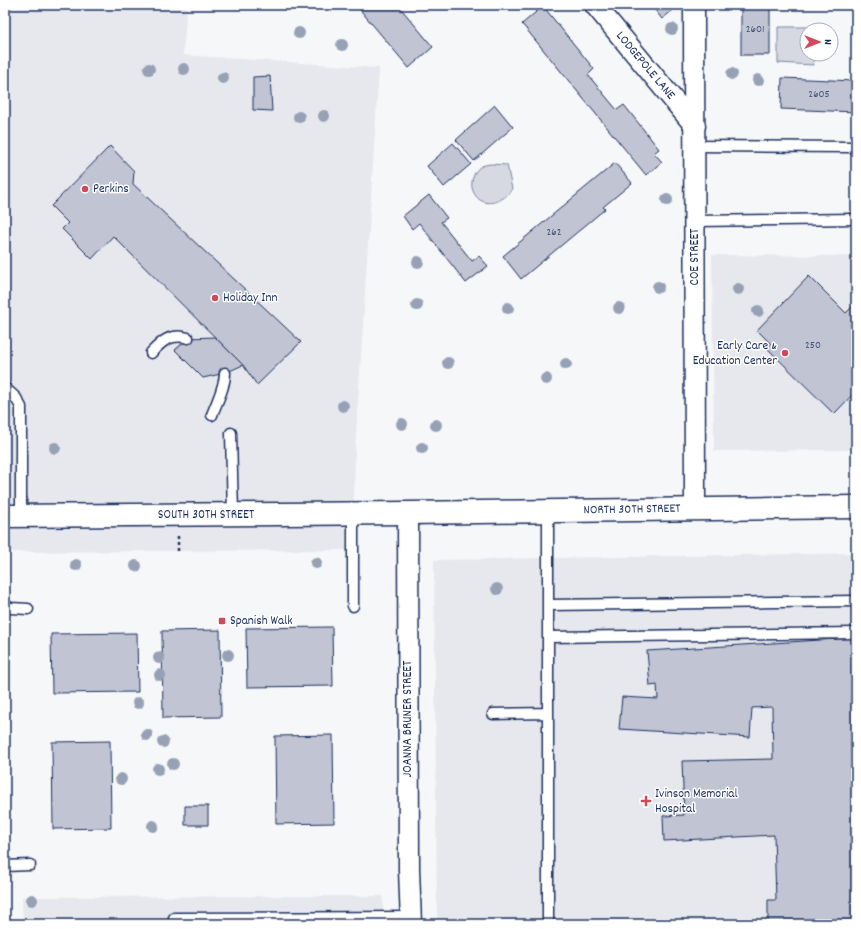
<svg xmlns="http://www.w3.org/2000/svg" width="861" height="929" viewBox="0 0 861 929" font-family="Dekko,sans-serif">
  <rect width="100%" height="100%" fill="#f6f7f9"/>
  <filter id="ink" filterUnits="userSpaceOnUse"><feTurbulence type="fractalNoise" baseFrequency=".025" numOctaves="2"/><feDisplacementMap in="SourceGraphic" scale="8" xChannelSelector="R" yChannelSelector="G"/><feConvolveMatrix kernelMatrix="1 2 1 2 8 2 1 2 1" color-interpolation-filters="sRGB"/></filter>
  <g filter="url(#ink)">
    <!-- built -->
    <path fill="#e6e8ee" d="M5,5H187L183,55L379,68L355,452L353,550L5,552Z
      M712,255L856,256V450L714,451Z
      M856,553V924H437L434,560Z
      M383,896V912L385,924H23L22,897Z"/>
    <!-- green -->
    <path fill="#d6d9e2" stroke="#7884a0" d="M778,27H816V30H807V54H814L813,65L778,63Z
      M492,164L507,165L512,189C504,202 483,210 474,193C469,185 473,172 480,167C484,165 488,164 492,164Z"/>
    <!-- building -->
    <path fill="#c0c4d3" stroke="#1b2f5e" d="M356,5H398L433,47L409,68Z
      M651,5H669L673,10L662,19Z
      M741,5H770V55H741Z
      M543,6L594,69L588,75L617,110L624,105L659,149L654,153L662,162L646,175L522,24Z
      M270,76L272,111L253,110V77Z
      M782,78L856,81V112L781,109Z
      M495,105L513,127L474,161L456,140Z
      M453,143L471,164L444,187L427,166Z
      M110,146L134,171L133,184L301,342L257,385L243,365L113,236L92,259L62,229L68,223L51,206Z
      M615,163L632,183L603,207L605,209L521,279L503,256Z
      M429,195L447,218L441,222L472,261L479,256L488,266L466,283L419,223L412,229L403,216Z
      M809,276L846,313L856,303V391L834,414L767,348L771,344L757,330Z
      M215,337L243,365L225,373L203,378L175,350L188,338Z
      M332,627L333,686L247,687L246,628Z
      M220,630L221,717L163,718L162,631Z
      M137,633L138,692L52,693L51,634Z
      M852,638L854,661H856V924H768V900H776L774,835L664,841L663,816L684,815L682,761L773,759L772,707L752,708L750,737L619,729L622,697L658,699L657,685L650,686L647,651Z
      M333,735L334,823L276,824L275,736Z
      M110,741L111,828L53,829L52,742Z
      M185,806H208V825H185Z"/>
    <g fill="none" stroke-linecap="round" stroke-linejoin="round">
      <defs>
        <path id="lane" d="M695,146L856,147
          M695,221L856,219
          M151,353C162,341 171,333 188,338
          M5,388L16,398L21,407V516
          M212,415C217,401 225,387 225,373
          M231,433L233,514
          M548,605L856,601
          M5,606L11,608L28,609
          M353,606V514
          M548,637L856,633
          M493,714L548,713
          M5,866L30,865
          M174,924V918L411,917
          M548,924V511"/>
        <path id="street" d="M595,5L695,126
          M694,5L695,509
          M408,513L409,869L411,924"/>
        <path id="secondary" d="M5,516L408,513L856,507"/>
      </defs>
      <!-- lane casing -->
      <use href="#lane" stroke="#1b2f5e" stroke-width="13"/>
      <!-- street casing -->
      <use href="#street" stroke="#1b2f5e" stroke-width="23"/>
      <!-- secondary casing -->
      <use href="#secondary" stroke="#1b2f5e" stroke-width="25"/>
      <!-- path -->
      <path stroke="#1b2f5e" stroke-width="2.5" stroke-dasharray="3 3" stroke-linecap="butt" d="M178,536V554"/>
      <!-- lane -->
      <use href="#lane" stroke="#fff" stroke-width="10"/>
      <!-- street -->
      <use href="#street" stroke="#fff" stroke-width="20"/>
      <!-- secondary -->
      <use href="#secondary" stroke="#fff" stroke-width="22"/>
    </g>
    <!-- trees -->
    <g fill="#97a1b6">
      <circle cx="672" cy="29" r="6"/>
      <circle cx="299" cy="33" r="6"/>
      <circle cx="342" cy="45" r="6"/>
      <circle cx="149" cy="69" r="6"/>
      <circle cx="184" cy="69" r="6"/>
      <circle cx="732" cy="74" r="6"/>
      <circle cx="223" cy="78" r="6"/>
      <circle cx="758" cy="80" r="6"/>
      <circle cx="324" cy="116" r="6"/>
      <circle cx="299" cy="117" r="6"/>
      <circle cx="667" cy="200" r="6"/>
      <circle cx="418" cy="262" r="6"/>
      <circle cx="658" cy="287" r="6"/>
      <circle cx="738" cy="289" r="6"/>
      <circle cx="417" cy="305" r="6"/>
      <circle cx="508" cy="308" r="6"/>
      <circle cx="619" cy="308" r="6"/>
      <circle cx="758" cy="311" r="6"/>
      <circle cx="448" cy="363" r="6"/>
      <circle cx="566" cy="364" r="6"/>
      <circle cx="546" cy="379" r="6"/>
      <circle cx="343" cy="406" r="6"/>
      <circle cx="402" cy="424" r="6"/>
      <circle cx="436" cy="425" r="6"/>
      <circle cx="55" cy="448" r="6"/>
      <circle cx="422" cy="448" r="6"/>
      <circle cx="316" cy="563" r="6"/>
      <circle cx="76" cy="565" r="6"/>
      <circle cx="136" cy="566" r="6"/>
      <circle cx="497" cy="589" r="6"/>
      <circle cx="228" cy="655" r="6"/>
      <circle cx="159" cy="658" r="6"/>
      <circle cx="160" cy="675" r="6"/>
      <circle cx="138" cy="703" r="6"/>
      <circle cx="147" cy="735" r="6"/>
      <circle cx="163" cy="742" r="6"/>
      <circle cx="173" cy="764" r="6"/>
      <circle cx="158" cy="769" r="6"/>
      <circle cx="121" cy="779" r="6"/>
      <circle cx="153" cy="826" r="6"/>
      <circle cx="32" cy="900" r="6"/>
    </g>
  </g>
  <!-- markers -->
  <g fill="#d1495b" stroke="#fff" stroke-width="1.5">
    <circle cx="85" cy="189" r="4"/>
    <circle cx="215" cy="298" r="4"/>
    <circle cx="785" cy="353" r="4"/>
    <rect x="218" y="617" width="8" height="8" rx="2"/>
    <path d="M644 795h4v4h4v4h-4v4h-4v-4h-4v-4h4z"/>
  </g>
  <g text-anchor="middle" dominant-baseline="central" stroke-width="3" stroke-linejoin="round" paint-order="stroke">
    <!-- number labels -->
    <g font-size="11" fill="#44547b">
      <text x="755" y="30">2601</text>
      <text x="819" y="95">2605</text>
      <text x="554" y="233">262</text>
      <text x="813" y="346">250</text>
    </g>
    <!-- street labels -->
    <g font-size="13" fill="#1b2f5e" stroke="#fff">
      <text transform="translate(645 66) rotate(50)">LODGEPOLE LANE</text>
      <text transform="translate(695 257) rotate(-90)">COE STREET</text>
      <text transform="translate(632 510) rotate(-1)">NORTH 30TH STREET</text>
      <text x="206" y="515">SOUTH 30TH STREET</text>
      <text transform="translate(408 719) rotate(-90)">JOANNA BRUNER STREET</text>
    </g>
    <!-- poi labels -->
    <g font-size="13" fill="#1b2f5e" stroke="#fff" text-anchor="start">
      <text x="93" y="189">Perkins</text>
      <text x="223" y="298">Holiday Inn</text>
      <text x="777" y="346" text-anchor="end">Early Care &amp;<tspan x="777" dy="15">Education Center</tspan></text>
      <text x="230" y="621">Spanish Walk</text>
      <text x="655" y="794">Ivinson Memorial<tspan x="655" dy="15">Hospital</tspan></text>
    </g>
  </g>
  <!-- margin -->
  <rect width="861" height="929" fill="none" stroke="#fff" stroke-width="20"/>
  <rect x="10" y="10" width="841" height="909" fill="none" stroke="#1b2f5e" stroke-width="1.5" filter="url(#ink)"/>
  <!-- north arrow -->
  <g transform="translate(819 42) rotate(90)"><circle r="19" fill="#ffffff" stroke="#a4acbf"/>
  <path d="M0-3L7 15L0 10L-7 15Z" fill="#d1495b"/>
  <text y="-6" font-size="11" font-weight="bold" text-anchor="middle" fill="#1b2f5e">N</text>
  </g>
</svg>
